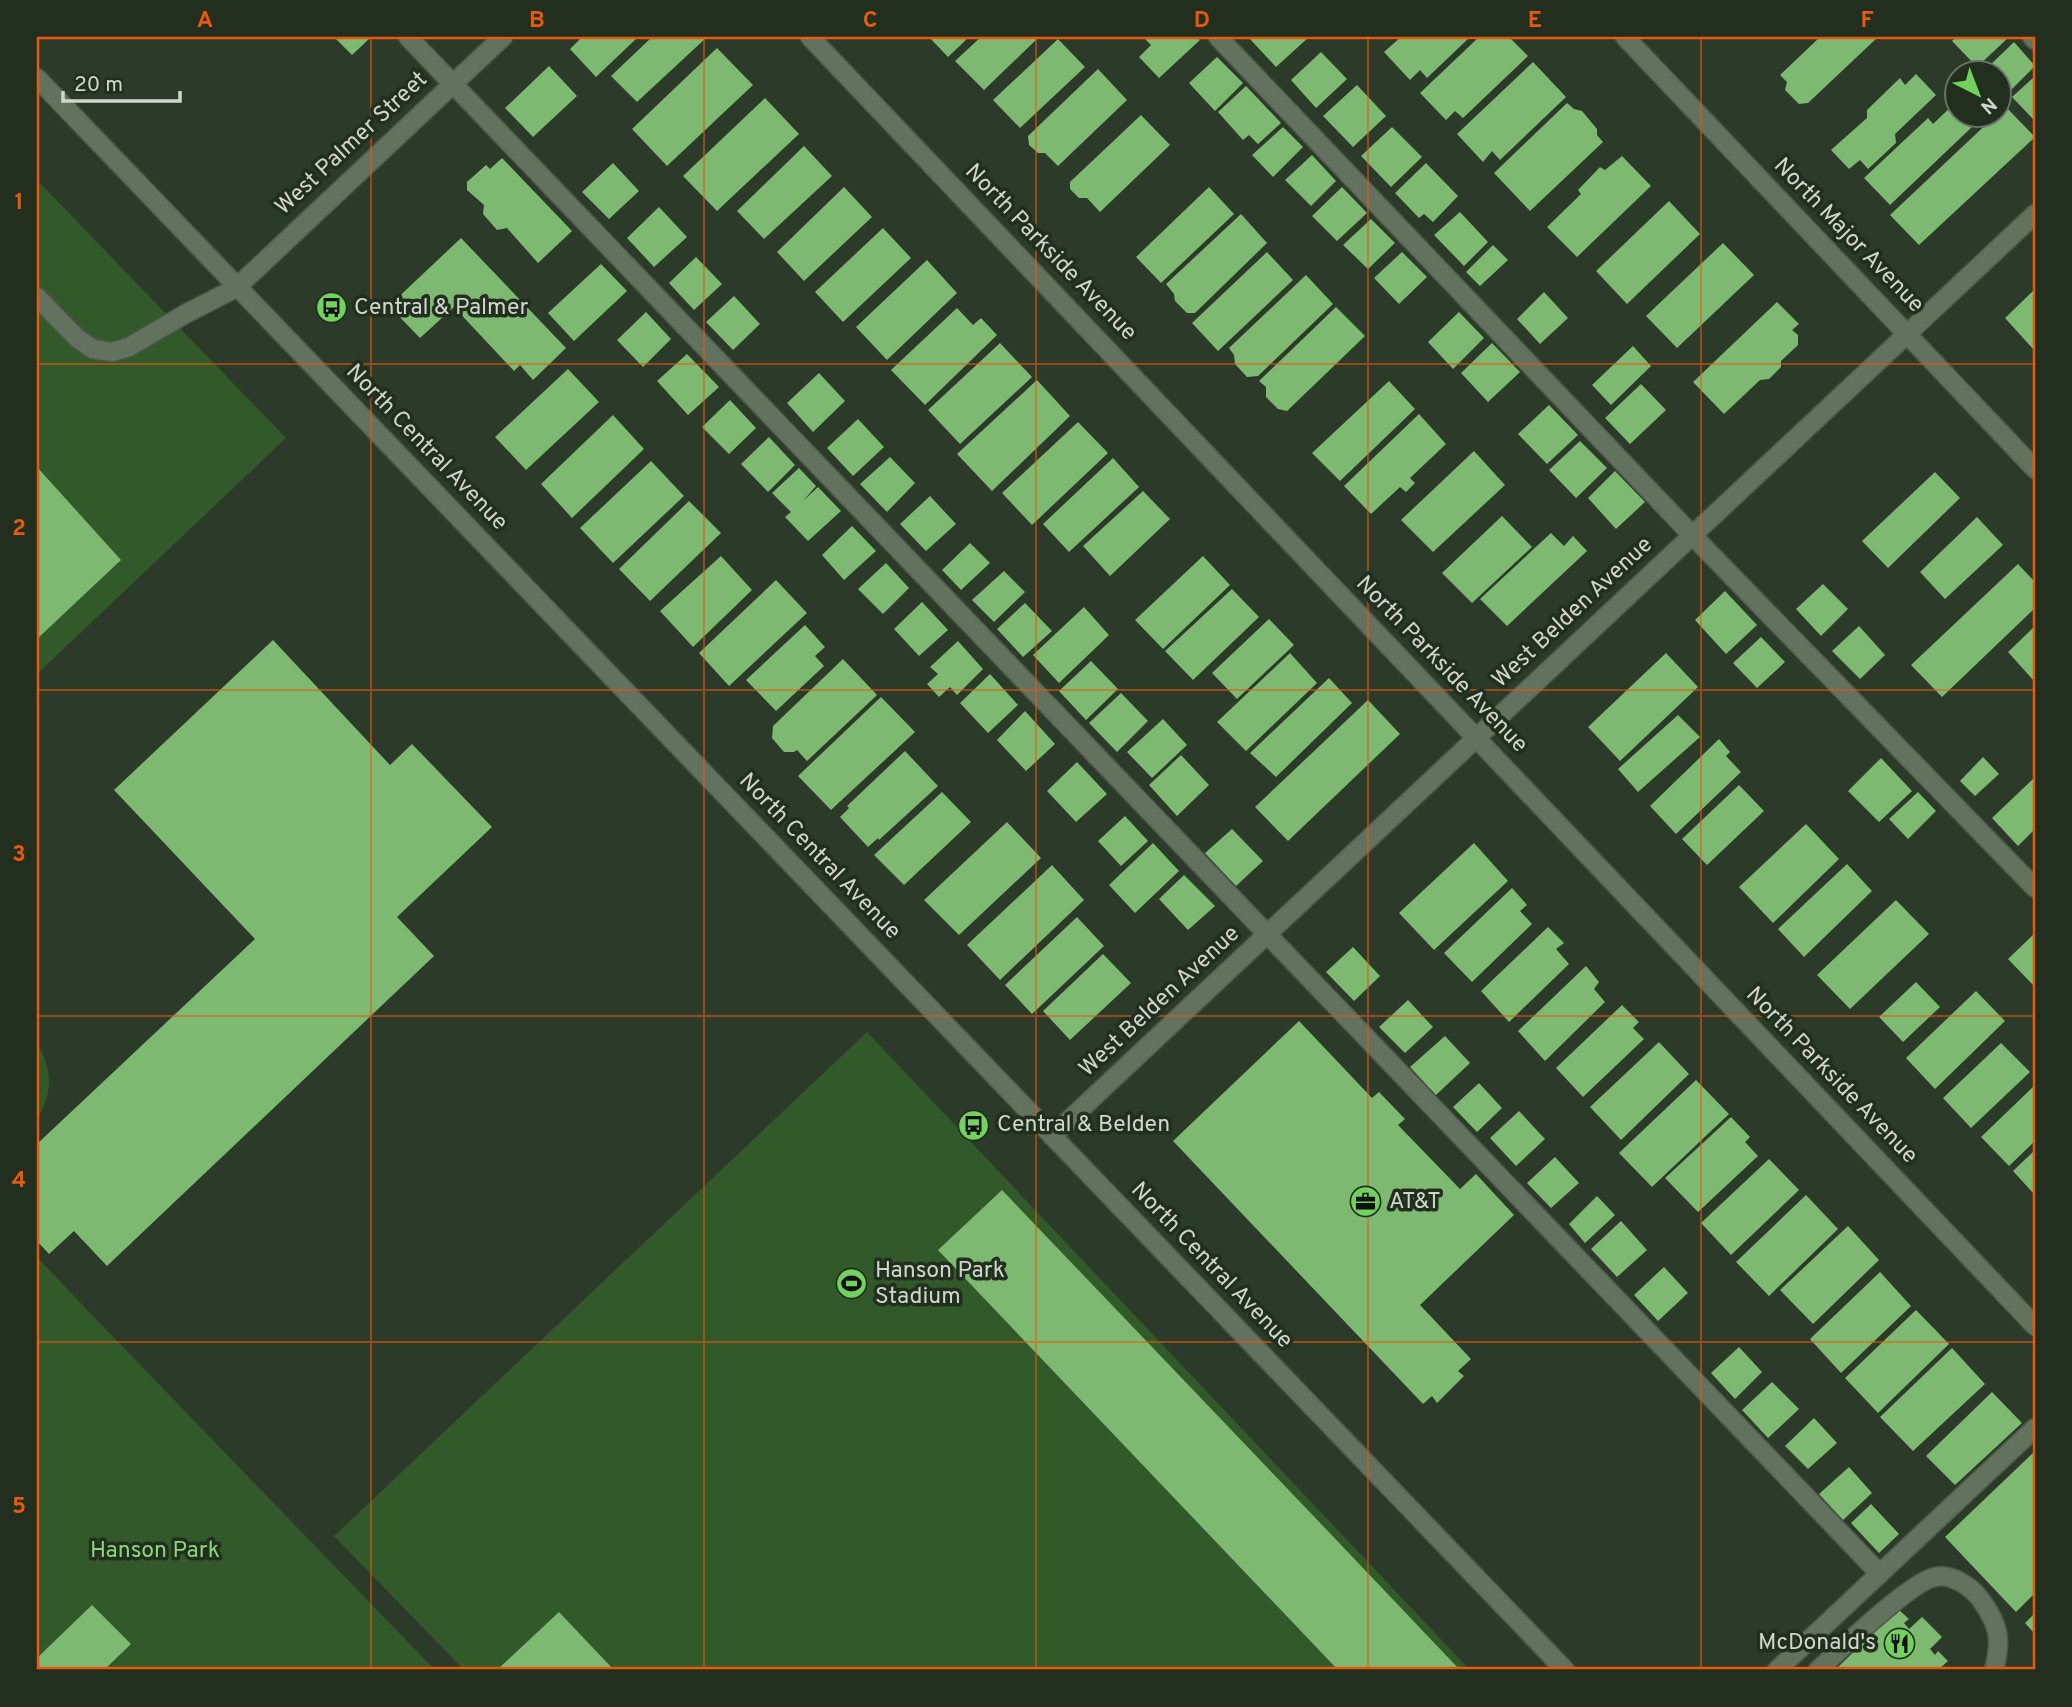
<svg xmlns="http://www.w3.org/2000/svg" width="2072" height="1707" viewBox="0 0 2072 1707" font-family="Overpass,sans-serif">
  <rect width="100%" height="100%" fill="#2c3a29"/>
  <!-- green -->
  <path fill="#325929" d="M37,180L286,438L37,674Z
    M867,1032L1470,1670H464L334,1536Z
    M37,1043C52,1069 54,1093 37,1118Z
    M37,1257L92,1315L435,1670H37Z"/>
  <!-- building -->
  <path fill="#7eb972" d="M334,37H371L352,55Z
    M582,37H638L596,77L570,49Z
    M652,37H707L637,102L611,76Z
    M929,37H969L948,57Z
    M981,37H1039L984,90L955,61Z
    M1143,37H1196L1200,40L1159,78L1139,57L1151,45Z
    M1253,37H1309L1276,67L1250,39Z
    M1401,37H1470L1427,78L1420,70L1410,80L1384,52Z
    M1479,37H1509L1528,56L1463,118L1455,111L1446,120L1420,93Z
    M1820,37H1878L1808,103L1799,104L1785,90L1787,82L1780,75Z
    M1956,37H2009L1977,67L1952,41Z
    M1058,39L1085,67L1020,128L993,100Z
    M2014,42L2035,66L2006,95L2005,94L1998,99V74H1986L1984,71Z
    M717,48L753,85L667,166L632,129Z
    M1321,52L1347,79L1316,108L1291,80Z
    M1217,57L1243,83L1215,111L1189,83Z
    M1533,62L1566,97L1500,160L1492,151L1483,162L1457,134Z
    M549,66L577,96L533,137L505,108Z
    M1098,69L1127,100L1058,166L1045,153H1038L1029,145L1028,136Z
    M1916,74L1936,95L1895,134L1896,143L1868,169L1860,160L1849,169L1831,150L1867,118V110L1900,78L1905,85Z
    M2035,76V121L2012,97Z
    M1357,85L1386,116L1353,147L1323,116Z
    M1246,86L1281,123L1258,144L1249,135L1243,140L1218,112Z
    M765,98L799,134L717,211L683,176Z
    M1567,103L1574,109L1582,111L1597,129V135L1603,142L1530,211L1494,173Z
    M1953,105L1956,109V116H1963L1973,126L1890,205L1864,178L1928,118L1933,124Z
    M2005,106L2035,137L1919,245L1890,215L1995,116H1998Z
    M1141,115L1170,145L1100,212L1087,198H1079L1070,189V182Z
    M1283,127L1303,147L1273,177L1252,155Z
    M1392,127L1422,157L1391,187L1361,156Z
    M804,146L832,176L764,239L737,211Z
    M1312,155L1336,181L1311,206L1285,180Z
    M1622,156L1651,186L1577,257L1547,227L1581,194L1578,190L1600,167L1605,170Z
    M502,158L572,231L538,263L507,228L497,230L483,214L484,205L467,190V182L486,165L490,169Z
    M613,163L639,191L609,219L582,192Z
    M1426,163L1458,196L1433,222L1424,214L1419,218L1395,193Z
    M844,187L872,217L804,281L777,252Z
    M1209,187L1234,214L1161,283L1136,257Z
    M1342,187L1367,213L1337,241L1312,216Z
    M1669,201L1700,234L1627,304L1596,271Z
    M659,207L687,237L654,267L627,238Z
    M1460,212L1488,242L1464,266L1434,235Z
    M1241,214L1267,243L1195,313H1187L1175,301L1174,294L1166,284Z
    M1371,219L1395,243L1368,269L1343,245Z
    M883,228L911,258L843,322L815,292Z
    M461,238L566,348L533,380L520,365L514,371L454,307L420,338L389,306Z
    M1723,243L1754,275L1677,348L1646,316Z
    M1493,245L1508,260L1480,286L1466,272Z
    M1267,252L1293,280L1218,351L1192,323Z
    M1402,252L1427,277L1399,304L1374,278Z
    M696,257L722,284L694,310L669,283Z
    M927,260L957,293L887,360L856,327Z
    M601,264L627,291L574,341L548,313Z
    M1306,275L1333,304L1258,376L1247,377L1235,364L1234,355L1229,348Z
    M2035,289V351L2005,318Z
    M1544,292L1568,318L1540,344L1517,319Z
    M734,296L760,324L733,350L706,322Z
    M1777,302L1799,324L1792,330L1798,335V345L1781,361V367L1769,379L1760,380L1724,414L1693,382Z
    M1336,307L1365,336L1287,411L1278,409L1266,397V387L1259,381Z
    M957,308L973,325L981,318L997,335L925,405L891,370Z
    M646,312L671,339L643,367L617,340Z
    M1459,312L1484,338L1453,369L1428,342Z
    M1000,343L1032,377L960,444L928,410Z
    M1492,343L1520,372L1488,402L1461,373Z
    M1633,346L1651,366L1611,405L1592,385Z
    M687,354L719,387L688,415L657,381Z
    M568,369L599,402L526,470L495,437Z
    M819,373L845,401L813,432L787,403Z
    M1037,380L1070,416L992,491L957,454Z
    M1389,381L1415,409L1340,481L1312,453Z
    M1641,384L1666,410L1630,444L1605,418Z
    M730,400L756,428L729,454L702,427Z
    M1549,405L1578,435L1547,464L1518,434Z
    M1419,414L1446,444L1410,478L1415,483L1406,492L1400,487L1371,514L1344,486Z
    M613,415L644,449L572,518L541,484Z
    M858,419L884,447L853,476L827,448Z
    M1078,422L1108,453L1032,525L1002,493Z
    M769,437L795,465L768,492L741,464Z
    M1580,441L1607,468L1576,498L1549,470Z
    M1474,451L1505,485L1433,552L1401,520Z
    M890,457L915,483L887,512L860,484Z
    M1113,458L1139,487L1069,552L1043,524Z
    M651,461L684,496L613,563L580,528Z
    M37,467L121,560L37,639Z
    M799,468L816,486L803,501L818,487L841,511L808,541L785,517L791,512L772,493Z
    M1615,471L1645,502L1616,529L1588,498Z
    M1935,472L1960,498L1888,568L1862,541Z
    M1143,491L1170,519L1110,576L1083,546Z
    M930,496L956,524L926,551L900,524Z
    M689,501L721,533L650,601L619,569Z
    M1502,516L1532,547L1472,603L1442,573Z
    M1977,517L2003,545L1945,599L1920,572Z
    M852,526L876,551L844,580L822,555Z
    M1551,533L1564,546L1573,536L1587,551L1507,626L1480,599Z
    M970,543L990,563L961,590L942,570Z
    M721,556L752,590L693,647L660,611Z
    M1203,556L1230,585L1163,649L1135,620Z
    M886,563L909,588L883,614L858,589Z
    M2018,564L2035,582V608L1942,697L1911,665Z
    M1004,571L1025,592L994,622L972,600Z
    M776,580L807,613L729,686L699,653Z
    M1823,584L1848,609L1821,636L1796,609Z
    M1232,589L1259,617L1193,680L1165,651Z
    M1725,591L1757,625L1726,654L1695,620Z
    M922,602L948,630L919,656L894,629Z
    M1025,603L1052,631L1023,657L997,629Z
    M1084,607L1109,635L1059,683L1033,655Z
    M1269,619L1294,645L1237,699L1212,673Z
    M805,625L825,647L815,656L824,666L776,711L746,680Z
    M1859,626L1885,655L1860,679L1832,651Z
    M2035,626V682L2008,652Z
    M1761,637L1785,662L1757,688L1733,663Z
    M273,640L390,765L412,744L492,827L397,917L434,956L107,1266L74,1231L49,1254L37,1241V1144L255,939L114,790Z
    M958,641L983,669L957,695L950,687L939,697L927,684L938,674L930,667Z
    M1290,653L1317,683L1246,751L1217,722Z
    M1666,653L1698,687L1620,761L1588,727Z
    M843,659L877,695L807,761L797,750L794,752H784L772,738L773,726Z
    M1091,661L1118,689L1086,720L1059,691Z
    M990,674L1018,705L988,733L960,703Z
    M1329,678L1352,703L1276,777L1250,753Z
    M1121,693L1148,721L1117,752L1089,723Z
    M881,697L915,732L831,810L798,776Z
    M1368,700L1400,734L1288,841L1255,807Z
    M1025,711L1055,744L1026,771L997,740Z
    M1678,715L1700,737L1638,792L1618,769Z
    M1163,719L1187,745L1152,778L1127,752Z
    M1719,739L1730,752L1726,756L1741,772L1676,834L1650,806Z
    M905,751L938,786L879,840L878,838L868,847L840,817L849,808L847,806Z
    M1181,755L1209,785L1177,816L1149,785Z
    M1983,757L1999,774L1975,796L1960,781Z
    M1881,758L1912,791L1879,822L1848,791Z
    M1077,762L1107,794L1076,822L1047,791Z
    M2035,777V829L2018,846L1992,818Z
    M1739,785L1764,811L1707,865L1682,839Z
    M942,792L971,822L904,885L874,855Z
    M1918,792L1936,811L1908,839L1889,819Z
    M1125,816L1148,841L1121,866L1098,841Z
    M1007,822L1041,858L959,935L924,900Z
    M1806,824L1839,859L1773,923L1739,887Z
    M1232,829L1263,861L1236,886L1205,853Z
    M1153,843L1179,871L1135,913L1109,885Z
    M1474,843L1508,881L1434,950L1399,913Z
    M1847,864L1872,891L1804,957L1778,929Z
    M1052,865L1084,900L1000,980L967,945Z
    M1184,875L1215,906L1188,930L1159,899Z
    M1512,888L1527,905L1520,911L1532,924L1472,982L1444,953Z
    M1896,900L1929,934L1850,1009L1817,975Z
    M1077,917L1104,946L1032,1014L1005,985Z
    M1548,927L1564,943L1556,949L1569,964L1509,1022L1481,991Z
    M2035,933V987L2008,959Z
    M1353,947L1380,976L1354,1001L1326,972Z
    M1103,954L1131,983L1070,1040L1043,1011Z
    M1586,966L1599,982L1594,989L1605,1002L1545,1061L1518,1031Z
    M1916,982L1940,1007L1903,1042L1879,1017Z
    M1976,991L2005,1021L1935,1089L1906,1058Z
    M1408,1000L1433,1027L1405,1053L1379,1027Z
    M1622,1005L1639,1022L1633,1028L1644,1039L1583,1097L1556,1068Z
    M1299,1021L1372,1098L1379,1092L1405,1119L1398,1125L1460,1189L1476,1174L1514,1215L1420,1305L1471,1359L1458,1371L1464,1376L1437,1403L1432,1396L1423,1404L1173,1141Z
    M1445,1036L1470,1063L1436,1095L1410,1067Z
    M1659,1042L1689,1074L1621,1140L1590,1107Z
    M2001,1043L2030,1072L1971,1128L1943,1098Z
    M1696,1080L1729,1114L1652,1187L1619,1153Z
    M1479,1083L1502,1108L1477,1132L1453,1107Z
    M2035,1085V1141L2009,1166L1981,1137Z
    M1519,1111L1545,1139L1516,1166L1490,1138Z
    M1731,1117L1750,1137L1745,1142L1758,1156L1698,1212L1665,1178Z
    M2035,1150V1195L2013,1171Z
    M1555,1157L1579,1183L1551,1208L1527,1183Z
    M1769,1159L1799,1190L1731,1255L1701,1223Z
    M1002,1190L1324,1527L1460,1670H1338L938,1250Z
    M1806,1195L1838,1229L1769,1296L1736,1262Z
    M1597,1196L1615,1215L1585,1243L1569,1224Z
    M1621,1221L1647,1250L1617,1277L1591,1249Z
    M1848,1226L1879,1260L1813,1324L1780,1290Z
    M1664,1267L1688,1293L1658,1321L1634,1295Z
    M1880,1272L1911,1306L1841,1373L1810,1339Z
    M1916,1310L1949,1344L1878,1413L1845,1378Z
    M1739,1347L1762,1372L1735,1399L1711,1373Z
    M1952,1348L1985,1384L1913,1451L1880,1417Z
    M1772,1382L1799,1409L1768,1438L1742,1410Z
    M1992,1392L2022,1423L1955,1485L1926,1456Z
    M1814,1418L1837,1443L1808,1469L1785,1446Z
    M2035,1451V1593L2016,1612L1945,1537Z
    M1849,1467L1872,1493L1843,1520L1819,1494Z
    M1871,1504L1899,1534L1879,1553L1851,1523Z
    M92,1605L131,1644L104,1670H42L37,1665V1658Z
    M1898,1609L1909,1619L1904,1623L1909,1629L1922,1617L1942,1637L1930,1649L1935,1655L1938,1651L1948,1661L1938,1670H1835Z
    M559,1612L614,1670H497Z
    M2035,1613V1634L2025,1623Z"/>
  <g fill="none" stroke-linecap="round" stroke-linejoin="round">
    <defs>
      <path id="lane" d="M408,37L1880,1574
        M1218,37L1692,535L2035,888
        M2032,37L2035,40
        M37,297L77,338L93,349L112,352L129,347L187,313L236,288
        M1777,1670L2035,1428
        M1818,1670C1840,1650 1910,1582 1935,1577C1951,1573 1972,1587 1981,1600C1999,1625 2002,1639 1994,1670"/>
      <path id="street" d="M810,37L2035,1326
        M1625,37L2035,469
        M236,288L503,37
        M1052,1136L2035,214"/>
      <path id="secondary" d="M37,78L1565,1670"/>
    </defs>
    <!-- lane casing -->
    <use href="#lane" stroke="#4c5849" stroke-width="21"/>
    <!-- street casing -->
    <use href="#street" stroke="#4c5849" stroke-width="21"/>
    <!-- secondary casing -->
    <use href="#secondary" stroke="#4c5849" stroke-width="21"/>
    <!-- lane -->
    <use href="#lane" stroke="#63725f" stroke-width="18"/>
    <!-- street -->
    <use href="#street" stroke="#63725f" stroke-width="18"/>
    <!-- secondary -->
    <use href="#secondary" stroke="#63725f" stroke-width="18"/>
  </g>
  <!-- grid -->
  <path fill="none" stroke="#e8590c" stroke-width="2" stroke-opacity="0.55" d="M371,37V1670M704,37V1670M1036,37V1670M1368,37V1670M1701,37V1670M37,364H2035M37,690H2035M37,1016H2035M37,1342H2035"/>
  <!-- icons -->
  <defs>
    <symbol id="bus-disc" viewBox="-11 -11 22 22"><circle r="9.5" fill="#72d25d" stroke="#222f1f"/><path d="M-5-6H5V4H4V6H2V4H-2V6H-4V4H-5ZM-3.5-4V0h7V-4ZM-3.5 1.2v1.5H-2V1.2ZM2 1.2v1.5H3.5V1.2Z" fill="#111"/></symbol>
    <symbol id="office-disc" viewBox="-11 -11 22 22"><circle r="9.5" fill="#72d25d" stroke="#222f1f"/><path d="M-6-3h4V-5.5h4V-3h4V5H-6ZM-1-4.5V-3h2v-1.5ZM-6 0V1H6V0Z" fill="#111"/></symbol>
    <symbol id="stadium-disc" viewBox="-11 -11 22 22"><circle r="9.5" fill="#72d25d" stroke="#222f1f"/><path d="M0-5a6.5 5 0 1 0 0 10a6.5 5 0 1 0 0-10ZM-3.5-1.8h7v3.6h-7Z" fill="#111"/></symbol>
    <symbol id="restaurant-disc" viewBox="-11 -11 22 22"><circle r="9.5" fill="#72d25d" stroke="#222f1f"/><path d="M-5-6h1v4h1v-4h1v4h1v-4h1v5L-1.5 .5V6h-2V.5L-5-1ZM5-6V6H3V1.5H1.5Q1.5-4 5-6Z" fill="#111"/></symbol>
  </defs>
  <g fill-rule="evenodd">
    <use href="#bus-disc" x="314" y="290" width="35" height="35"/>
    <use href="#bus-disc" x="956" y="1108" width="35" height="35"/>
    <use href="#office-disc" x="1348" y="1184" width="35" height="35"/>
    <use href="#stadium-disc" x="834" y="1266" width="35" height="35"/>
    <use href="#restaurant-disc" x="1882" y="1626" width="35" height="35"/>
  </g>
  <g text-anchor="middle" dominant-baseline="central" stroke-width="7" stroke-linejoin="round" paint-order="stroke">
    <!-- street labels -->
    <g font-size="23" fill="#cfd7cd" stroke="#222f1f">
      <text transform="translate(352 144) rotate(-43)">West Palmer Street</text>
      <text transform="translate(1848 236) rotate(46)">North Major Avenue</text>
      <text transform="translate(1050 253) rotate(46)">North Parkside Avenue</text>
      <text transform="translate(426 448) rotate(46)">North Central Avenue</text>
      <text transform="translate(1573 613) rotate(-43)">West Belden Avenue</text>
      <text transform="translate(1441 665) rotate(46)">North Parkside Avenue</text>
      <text transform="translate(819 857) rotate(46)">North Central Avenue</text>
      <text transform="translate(1160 1002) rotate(-43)">West Belden Avenue</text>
      <text transform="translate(1831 1076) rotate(46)">North Parkside Avenue</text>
      <text transform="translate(1211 1266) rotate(46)">North Central Avenue</text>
    </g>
    <!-- poi labels -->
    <g font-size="23" fill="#cfd7cd" stroke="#222f1f" text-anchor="start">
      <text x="354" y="308">Central &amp; Palmer</text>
      <text x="997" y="1125">Central &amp; Belden</text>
      <text x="1389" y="1202">AT&amp;T</text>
      <text x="875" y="1271">Hanson Park<tspan x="875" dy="26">Stadium</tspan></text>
      <text x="1876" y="1643" text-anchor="end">McDonald's</text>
    </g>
    <!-- park labels -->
    <g font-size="23" fill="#8ad77a" stroke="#222f1f">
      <text x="155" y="1551">Hanson Park</text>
    </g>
  </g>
  <!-- border -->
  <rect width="2072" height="1707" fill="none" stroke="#222f1f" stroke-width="77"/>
  <!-- north arrow -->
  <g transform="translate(1978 94) rotate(138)"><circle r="33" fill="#222f1f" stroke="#677265" stroke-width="2"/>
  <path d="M0-5L12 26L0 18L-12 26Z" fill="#72d25d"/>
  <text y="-10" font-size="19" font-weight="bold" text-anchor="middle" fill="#cfd7cd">N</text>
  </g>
  <!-- scale -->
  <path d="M63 91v10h117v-10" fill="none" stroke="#cfd7cd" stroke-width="3.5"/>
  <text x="74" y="91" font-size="21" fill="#cfd7cd" stroke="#222f1f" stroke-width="5" paint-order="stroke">20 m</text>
  <rect x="38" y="38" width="1996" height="1630" fill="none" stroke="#e8590c" stroke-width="2.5"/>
  <g font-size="23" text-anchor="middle" font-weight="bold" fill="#e8590c">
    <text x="205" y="27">A</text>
    <text x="537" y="27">B</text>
    <text x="870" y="27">C</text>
    <text x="1202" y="27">D</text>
    <text x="1535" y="27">E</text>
    <text x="1867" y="27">F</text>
    <text x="19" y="209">1</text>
    <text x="19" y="535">2</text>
    <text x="19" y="861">3</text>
    <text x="19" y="1187">4</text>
    <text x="19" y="1513">5</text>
  </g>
</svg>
